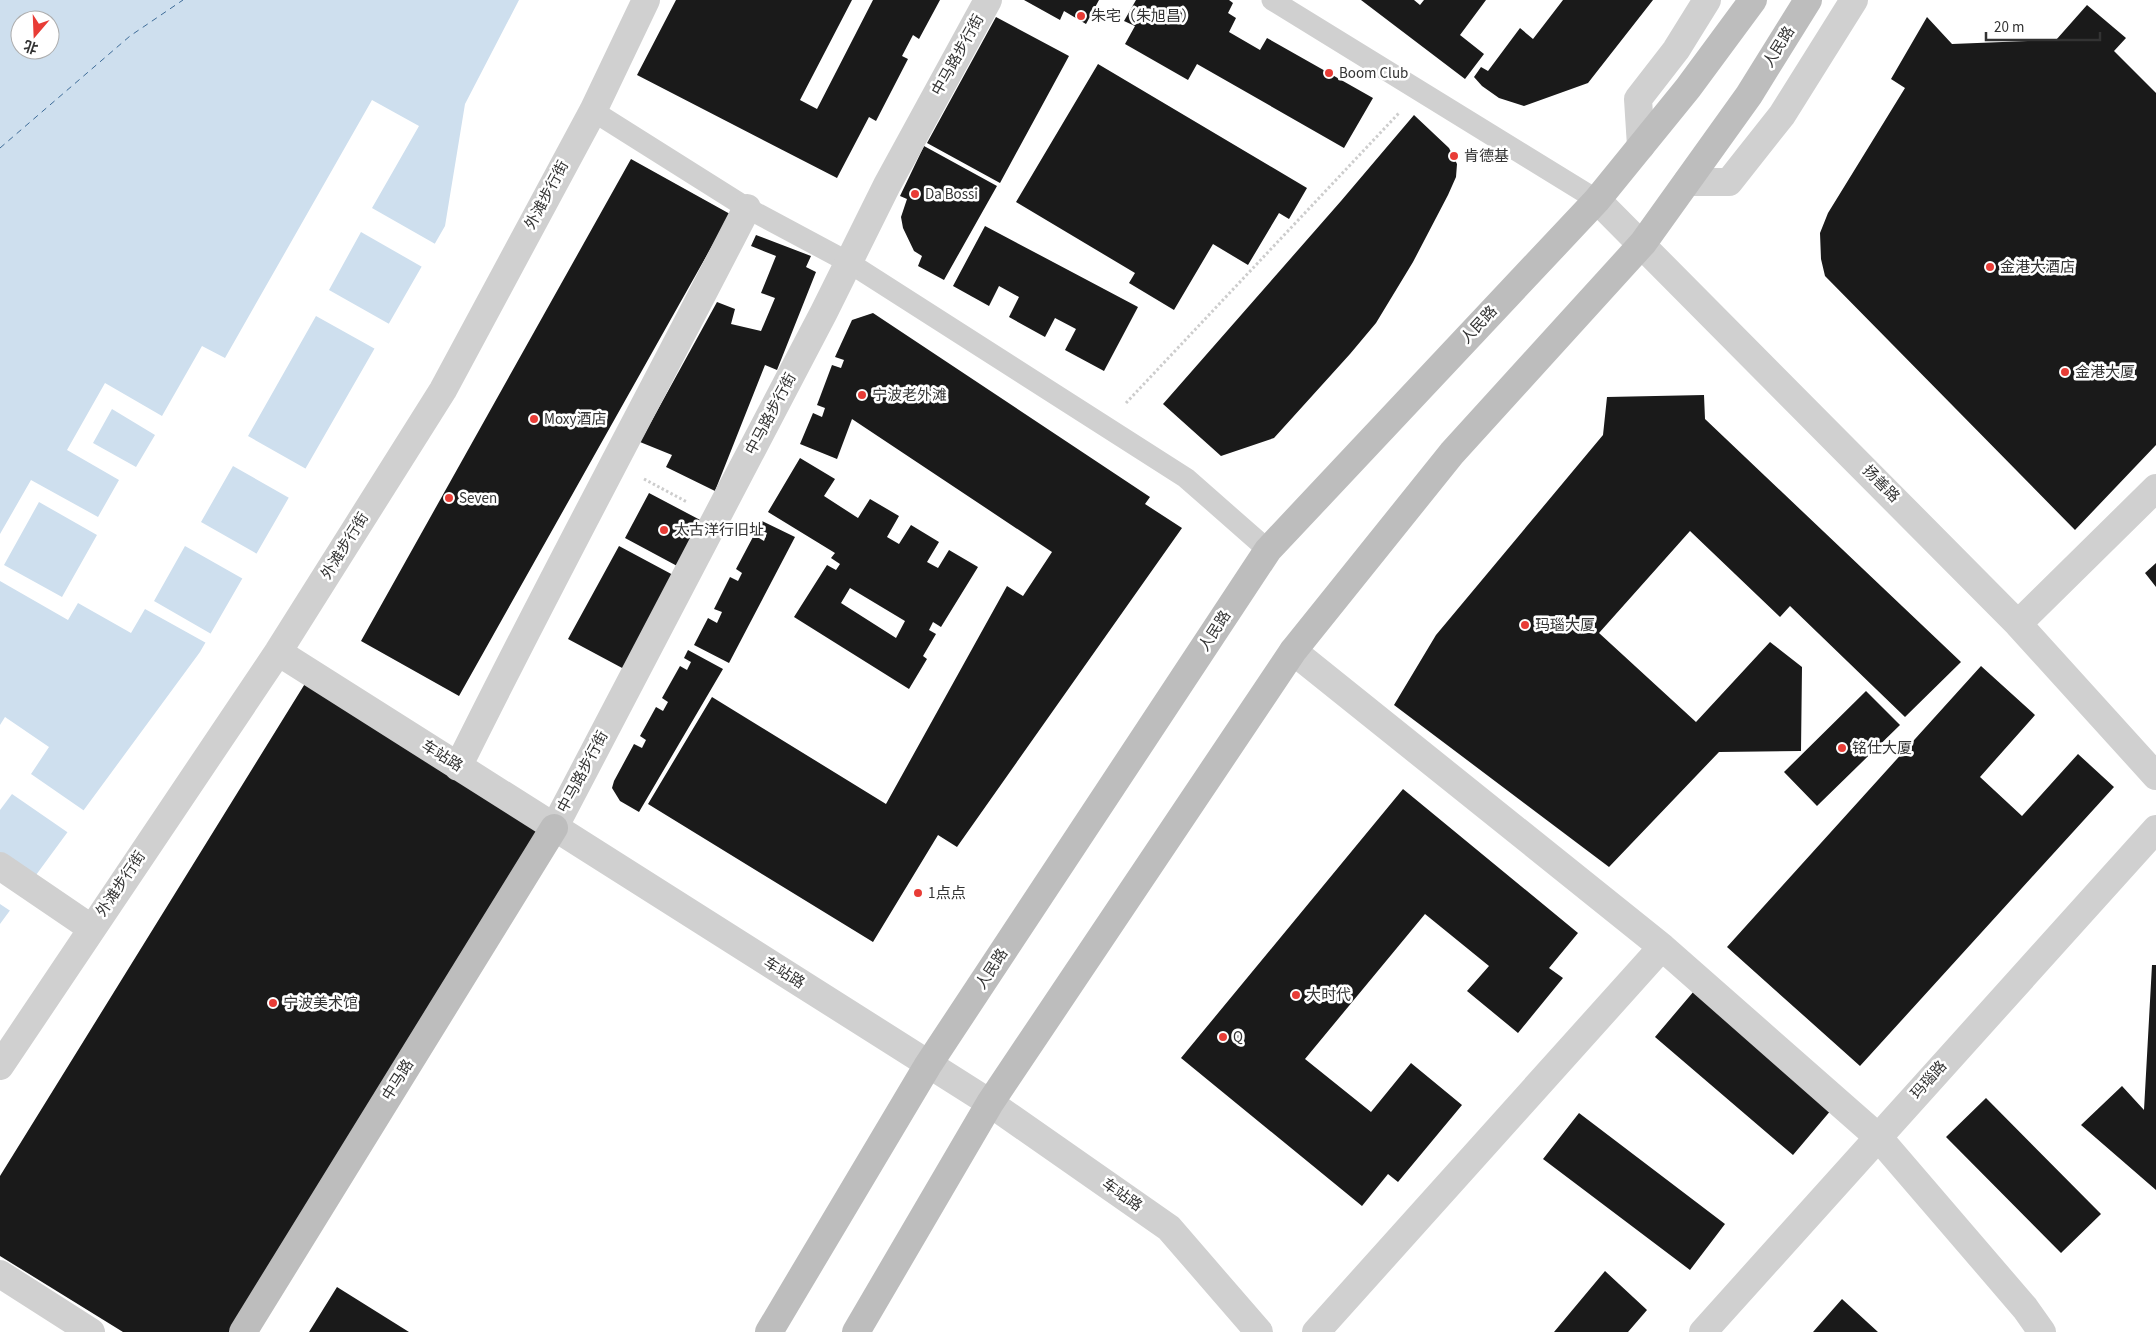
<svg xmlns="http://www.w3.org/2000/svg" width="2156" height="1332" viewBox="0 0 2156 1332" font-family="'Source Sans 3','Noto Sans SC',sans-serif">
  <rect width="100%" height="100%" fill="#fff"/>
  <!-- water -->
  <path fill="#cedfee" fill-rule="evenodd" d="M0,0H519L465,104L445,226L200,652L0,924ZM20,20H50V50H20Z"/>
  <!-- pier -->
  <path fill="#fff" fill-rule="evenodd" d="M372,100L419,126L372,208L437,245L424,268L361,232L329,290L391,325L377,350L316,316L248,436L308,470L291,499L233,466L201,522L259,555L245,580L185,546L154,601L213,635L208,644L145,609L131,633L78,603L68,620L0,581V534L31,480L98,517L119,480L67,450L105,383L162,416L202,346L225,358ZM112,409L155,435L136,467L93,443ZM39,502L97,535L62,597L4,565Z
    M5,717L49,747L31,774L86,812L70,834L12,794L0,810V725Z
    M0,852L38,877L12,912L0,904Z"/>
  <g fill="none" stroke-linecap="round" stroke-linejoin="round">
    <!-- ferry -->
    <path stroke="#3e6c98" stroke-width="1" stroke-dasharray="6 5" stroke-linecap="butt" d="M0,148L130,36L183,0"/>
  </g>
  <!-- building -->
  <path fill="#1a1a1a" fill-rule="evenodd" d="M676,0H852L800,100L817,109L873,0H940L919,39L913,35L902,56L908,59L876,121L869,117L837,178L637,75Z
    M1024,0H1099L1086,24L1064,11L1060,20Z
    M1136,0H1229L1233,3L1228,13L1236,18L1229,32L1260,50L1267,38L1373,98L1344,148L1197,64L1188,80L1125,44L1135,26L1124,21Z
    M1361,0H1414L1420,5L1424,0H1486L1460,35L1484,54L1465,79Z
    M1563,0H1653L1588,83L1524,106L1499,98L1482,86L1474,77L1481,67L1488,71L1520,28L1533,39Z
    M2087,5L2126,38L2114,51L2156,93V445L2075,530L1825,276L1821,259L1820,233L1828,213L1905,88L1891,79L1927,17L1952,44L2056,40Z
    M996,17L1069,56L1000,183L927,143Z
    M1098,64L1307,188L1289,219L1279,213L1248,265L1213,244L1174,310L1129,283L1135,273L1016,202Z
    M1414,115L1449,148L1457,164L1456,177L1448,195L1413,262L1376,323L1350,354L1274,438L1221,456L1163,404L1341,201Z
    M924,146L997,186L944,280L918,266L922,256L914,251L903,228L901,217L907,199L900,196Z
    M631,159L730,214L459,696L361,641Z
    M985,226L1138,307L1104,371L1065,350L1076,329L1055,318L1045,337L1009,317L1019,297L999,286L989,306L953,286Z
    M756,235L811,256L806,267L816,272L777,370L765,365L715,491L666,467L672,455L640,442L717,302L735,309L731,324L761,331L775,298L761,293L776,256L751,246Z
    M873,313L1150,497L1145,504L1182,528L957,847L938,835L873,942L648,804L712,697L886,804L1007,586L1023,596L1052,552L852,419L837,459L800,444L813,413L822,417L825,408L817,405L832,365L841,368L844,360L835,357L852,320Z
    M1704,395L1705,419L1961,662L1905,717L1790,606L1780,617L1690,531L1599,633L1696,722L1770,642L1802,667L1801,751L1719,752L1609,867L1394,705L1436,635L1603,435L1607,397Z
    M800,458L835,479L824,496L858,518L870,499L899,516L887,537L899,544L911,525L939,542L927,562L938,568L949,550L978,567L941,627L933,622L929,630L936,634L923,656L927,659L909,689L794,617L827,565L836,570L840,564L831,558L835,553L768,512ZM850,588L905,621L896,638L841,603Z
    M649,493L704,522L679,567L625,538Z
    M762,521L795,537L729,663L694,645L708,618L717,623L722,612L714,609L730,577L738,581L742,573L736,569L754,535L764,541L767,533L758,529Z
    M619,546L675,576L624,669L568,639Z
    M2156,563V587L2145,573Z
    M688,650L723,669L639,812L620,801L612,788L614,781L634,744L642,748L646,740L640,736L656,707L663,711L668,702L662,698L680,666L687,670L691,662L684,658Z
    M1981,666L2035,715L1980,777L2022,816L2078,754L2114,787L1860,1066L1727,947Z
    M306,682L547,830L236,1332H123L0,1256V1176Z
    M1866,691L1900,725L1817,806L1784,772Z
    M1403,789L1578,933L1549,968L1563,978L1518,1033L1467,991L1489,966L1425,914L1305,1059L1371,1112L1411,1063L1462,1105L1398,1182L1388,1174L1362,1206L1181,1058Z
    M2152,965H2156V1190L2081,1125L2122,1086L2144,1110Z
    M1694,991L1832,1109L1793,1155L1655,1037Z
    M1986,1098L2101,1214L2061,1253L1946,1137Z
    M1579,1113L1725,1224L1690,1270L1543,1159Z
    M1605,1271L1647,1310L1628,1332H1554Z
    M337,1287L409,1332H309Z
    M1842,1299L1878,1332H1813Z"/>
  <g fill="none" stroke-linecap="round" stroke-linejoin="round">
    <!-- path -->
    <path stroke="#cdcdcd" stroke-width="3" stroke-dasharray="2.5 2.5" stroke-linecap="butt" d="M1126,403L1399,113
      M644,479L687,502"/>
    <!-- lane -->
    <path stroke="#d0d0d0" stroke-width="21" d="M1272,0L1597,200
      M593,111L747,208L848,262L1186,478L1268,550"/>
    <!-- street -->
    <path stroke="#d0d0d0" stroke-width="28" d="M1641,146L1638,99L1676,50L1707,0
      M1687,182H1729L1782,115L1854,0
      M1597,200L2018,624L2156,776
      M2018,624L2156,488
      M1293,651L1662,947L1878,1137L2025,1308L2042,1332
      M278,652L990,1103L1169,1228L1259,1332
      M458,767C551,579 651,395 747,208
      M554,828L824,312L887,185L988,0
      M0,866L91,928
      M0,1066L278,652L443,390L593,111L646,0
      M0,1274L91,1332
      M1316,1332L1662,947
      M1703,1332L2156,829"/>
    <!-- secondary -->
    <path stroke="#bdbdbd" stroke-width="28" d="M243,1332L554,828
      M769,1332L928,1065L1268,550L1597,200L1688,88L1753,0
      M856,1332L990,1103L1293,651L1452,453L1643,243L1749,95L1808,0"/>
  </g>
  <!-- markers -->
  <g fill="#e83c36" stroke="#fff" stroke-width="2">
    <circle cx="1081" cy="16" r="5"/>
    <circle cx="1329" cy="73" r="5"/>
    <circle cx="1454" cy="156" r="5"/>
    <circle cx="915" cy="194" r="5"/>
    <circle cx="1990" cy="267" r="5"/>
    <circle cx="2065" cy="372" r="5"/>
    <circle cx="862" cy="395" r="5"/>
    <circle cx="534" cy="419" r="5"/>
    <circle cx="449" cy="498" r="5"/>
    <circle cx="664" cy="530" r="5"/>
    <circle cx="1525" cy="625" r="5"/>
    <circle cx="1842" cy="748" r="5"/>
    <circle cx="918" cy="893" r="5"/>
    <circle cx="1296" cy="995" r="5"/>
    <circle cx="273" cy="1003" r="5"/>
    <circle cx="1223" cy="1037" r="5"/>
  </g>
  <g text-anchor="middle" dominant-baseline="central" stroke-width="5" stroke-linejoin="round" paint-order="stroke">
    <!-- poi labels -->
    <g font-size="15" fill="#333" stroke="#fff" text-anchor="start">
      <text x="1091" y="16">朱宅（朱旭昌）</text>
      <text x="1339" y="73">Boom Club</text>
      <text x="1464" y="156">肯德基</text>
      <text x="925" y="194">Da Bossi</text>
      <text x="2000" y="267">金港大酒店</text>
      <text x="2075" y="372">金港大厦</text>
      <text x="872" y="395">宁波老外滩</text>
      <text x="544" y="419">Moxy酒店</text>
      <text x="459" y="498">Seven</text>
      <text x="674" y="530">太古洋行旧址</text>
      <text x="1535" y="625">玛瑙大厦</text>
      <text x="1852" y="748">铭仕大厦</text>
      <text x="928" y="893">1点点</text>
      <text x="1306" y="995">大时代</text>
      <text x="283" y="1003">宁波美术馆</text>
      <text x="1233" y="1037">Q</text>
    </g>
    <!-- street labels -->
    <g font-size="15" fill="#333" stroke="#fff">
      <text transform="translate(1779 47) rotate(-58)">人民路</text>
      <text transform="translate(958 55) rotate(-61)">中马路步行街</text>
      <text transform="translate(547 195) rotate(-62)">外滩步行街</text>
      <text transform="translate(1479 325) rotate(-47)">人民路</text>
      <text transform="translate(771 414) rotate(-62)">中马路步行街</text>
      <text transform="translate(1881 484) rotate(45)">扬善路</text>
      <text transform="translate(345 546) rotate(-58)">外滩步行街</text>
      <text transform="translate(1215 631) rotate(-57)">人民路</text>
      <text transform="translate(442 756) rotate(32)">车站路</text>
      <text transform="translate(583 772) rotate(-62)">中马路步行街</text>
      <text transform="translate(121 884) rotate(-56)">外滩步行街</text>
      <text transform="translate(992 969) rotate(-57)">人民路</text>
      <text transform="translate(784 973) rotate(32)">车站路</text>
      <text transform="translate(398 1080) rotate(-58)">中马路</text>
      <text transform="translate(1929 1080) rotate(-48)">玛瑙路</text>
      <text transform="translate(1122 1195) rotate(35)">车站路</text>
    </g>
  </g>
  <!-- north arrow -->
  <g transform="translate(35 35) rotate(199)"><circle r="24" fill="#ffffff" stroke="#adadad"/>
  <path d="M0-4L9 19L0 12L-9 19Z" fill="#e83c36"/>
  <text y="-8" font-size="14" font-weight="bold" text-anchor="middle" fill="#333333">北</text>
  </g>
  <!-- scale -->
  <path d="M1986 32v8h114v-8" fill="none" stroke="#333333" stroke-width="2.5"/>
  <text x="1994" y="32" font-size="15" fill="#333333" stroke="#ffffff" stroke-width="4" paint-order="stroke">20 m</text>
</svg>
